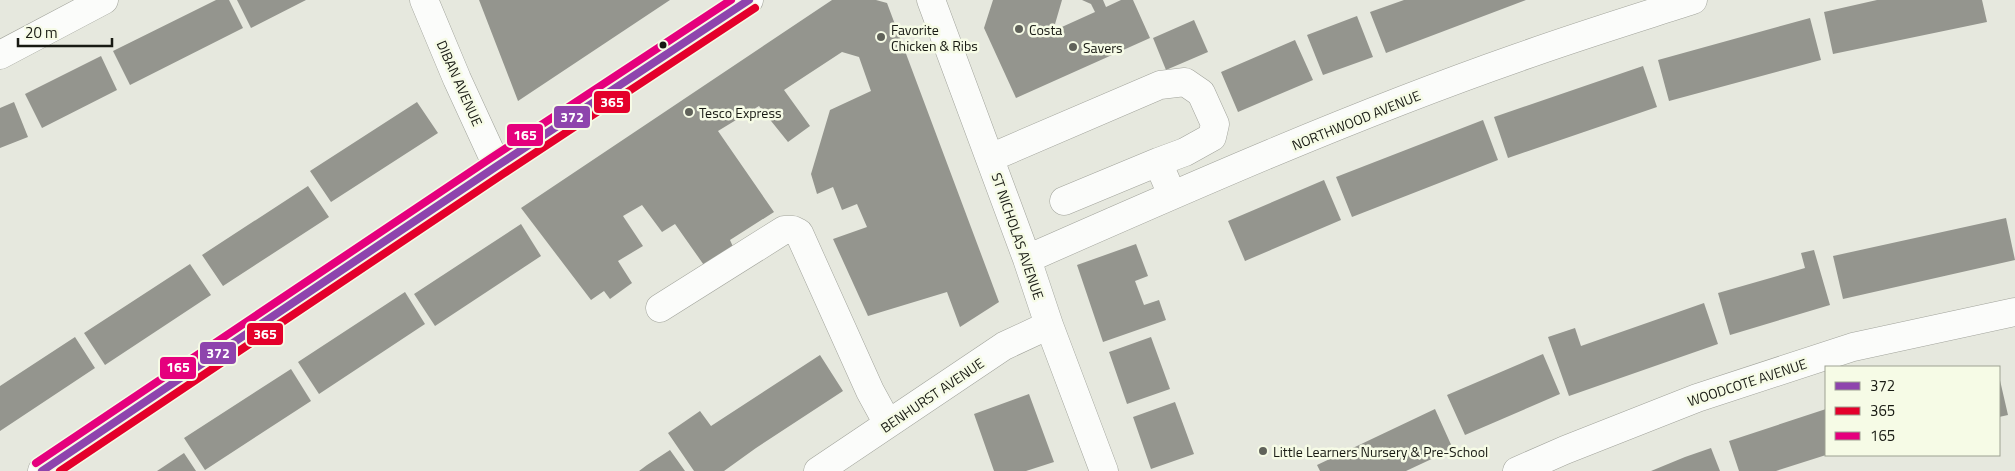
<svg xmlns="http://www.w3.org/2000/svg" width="2015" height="471" viewBox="0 0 2015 471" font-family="'Titillium Web',sans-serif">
  <rect width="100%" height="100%" fill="#e6e8de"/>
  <!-- building -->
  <path fill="#94958e" d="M216,0H229L243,28L130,85L113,51Z
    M237,0H306L251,28Z
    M479,0H670L518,101Z
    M832,0H876L887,3L999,302L960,327L947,292L868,316L833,239L867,227L857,204L842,210L833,187L817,194L811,174L830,110L871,91L859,57L842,52L784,90L810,126L788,142L759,106L718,131L774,212L730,240L734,249L706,268L675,224L662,232L642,205L623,216L643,246L618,261L632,283L610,299L604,291L591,300L521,208Z
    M993,0H1062L1053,31L1095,12L1091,4L1082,0H1103L1106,7L1121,0H1133L1150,38L1016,98L984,28Z
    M1404,0H1526L1386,53L1370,12Z
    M1877,0H1982L1987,22L1833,54L1824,12Z
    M1357,16L1373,57L1323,75L1307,35Z
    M1810,18L1821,60L1669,101L1658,60Z
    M1194,20L1208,52L1166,70L1153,38Z
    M1295,40L1313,80L1238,112L1221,72Z
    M101,56L117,90L42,128L25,94Z
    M1643,66L1657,107L1508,158L1494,117Z
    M14,102L28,137L0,148V108Z
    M417,102L438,133L331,202L310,171Z
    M1483,120L1498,160L1352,217L1336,177Z
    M1324,180L1341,220L1245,261L1228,221Z
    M308,186L329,217L223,286L202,255Z
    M2006,218L2015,260L1843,299L1833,256Z
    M521,224L541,256L435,326L414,294Z
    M1136,244L1148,276L1135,281L1144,305L1159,300L1166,320L1103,342L1077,265Z
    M1814,250L1830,305L1730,335L1718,293L1805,268L1801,253Z
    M190,264L211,295L105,365L84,333Z
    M405,292L425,324L319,394L298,362Z
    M1704,303L1718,344L1569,396L1548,337L1575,328L1581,346Z
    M75,337L95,368L0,431V386Z
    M1151,337L1170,389L1127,404L1109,352Z
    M1543,354L1560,394L1465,435L1447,395Z
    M820,355L843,391L756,448L724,471H694L668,433L700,411L711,426Z
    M291,369L311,401L205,470L184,438Z
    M1999,376L2008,415L1999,417Z
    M1029,394L1054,462L1026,471H994L974,414Z
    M1175,402L1194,454L1151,469L1133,417Z
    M1435,409L1453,449L1406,471H1320L1317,465Z
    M1826,409V455L1776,471H1739L1729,441Z
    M1711,448L1720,471H1651L1685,457Z
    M670,450L685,471H639L647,465Z
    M184,453L196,471H157Z"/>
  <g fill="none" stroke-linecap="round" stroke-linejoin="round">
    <defs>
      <path id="minor" d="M424,0L457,79L497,166
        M931,0L1027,259L1049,325L1104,471
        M0,55L104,0
        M990,158L1160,85L1185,82L1201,93L1215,124L1212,137L1185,152L1158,162L1172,195
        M1064,201L1158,162
        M1027,259C1188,188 1351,116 1517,58C1575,37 1634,19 1693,0
        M660,308L784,230H793L799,233L870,391L888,424
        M42,471L497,166L749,0
        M818,471L1004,346L1049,325
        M1517,471L1565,450L1697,398L1853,347L2015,312"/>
    </defs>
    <!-- minor casing -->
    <use href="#minor" stroke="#a1a39b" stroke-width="29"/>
    <!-- minor -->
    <use href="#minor" stroke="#fbfcfa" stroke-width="28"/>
    <defs>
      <path id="bus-1" d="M42,471L497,166L749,0"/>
      <path id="bus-2" d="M60,471L503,174L755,8"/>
      <path id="bus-3" d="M36,463L491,158L731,0"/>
    </defs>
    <!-- bus-1 casing -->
    <use href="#bus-1" stroke="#f6fbe6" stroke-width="11"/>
    <!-- bus-2 casing -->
    <use href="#bus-2" stroke="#f6fbe6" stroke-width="11"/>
    <!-- bus-3 casing -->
    <use href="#bus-3" stroke="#f6fbe6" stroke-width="11"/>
    <!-- bus-1 -->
    <use href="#bus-1" stroke="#8e44ad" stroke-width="8"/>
    <!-- bus-2 -->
    <use href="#bus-2" stroke="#e4002b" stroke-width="8"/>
    <!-- bus-3 -->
    <use href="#bus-3" stroke="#e5007d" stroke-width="8"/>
  </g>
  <!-- markers -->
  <g fill="#60625a" stroke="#f6fbe6" stroke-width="2">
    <circle cx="1019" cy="29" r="5"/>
    <circle cx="881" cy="37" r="5"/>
    <circle cx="1073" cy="47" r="5"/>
    <circle cx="689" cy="112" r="5"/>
    <circle cx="1263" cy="451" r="5"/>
  </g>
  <circle fill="#181a13" stroke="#f6fbe6" stroke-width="2" cx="663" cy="45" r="4.5"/>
  <g text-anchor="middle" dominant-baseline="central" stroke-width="5" stroke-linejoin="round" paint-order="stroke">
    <!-- poi labels -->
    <g font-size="14" fill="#181a13" stroke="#f6fbe6" text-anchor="start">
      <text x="891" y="29">Favorite<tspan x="891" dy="16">Chicken &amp; Ribs</tspan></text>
      <text x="1029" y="29">Costa</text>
      <text x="1083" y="47">Savers</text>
      <text x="699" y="112">Tesco Express</text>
      <text x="1273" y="451">Little Learners Nursery &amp; Pre-School</text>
    </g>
    <!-- street labels -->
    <g font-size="14" fill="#181a13" stroke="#f6fbe6">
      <text transform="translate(460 83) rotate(66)">DIBAN AVENUE</text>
      <text transform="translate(1356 120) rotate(-22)">NORTHWOOD AVENUE</text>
      <text transform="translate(1018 236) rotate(71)">ST NICHOLAS AVENUE</text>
      <text transform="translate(1747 382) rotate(-18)">WOODCOTE AVENUE</text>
      <text transform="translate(932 395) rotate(-34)">BENHURST AVENUE</text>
    </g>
  </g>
  <g stroke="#f6fbe6" stroke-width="2">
    <rect x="593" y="90" width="38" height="24" rx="5" fill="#e4002b"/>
    <rect x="553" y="105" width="38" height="24" rx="5" fill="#8e44ad"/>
    <rect x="506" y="123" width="38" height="24" rx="5" fill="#e5007d"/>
    <rect x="246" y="322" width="38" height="24" rx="5" fill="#e4002b"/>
    <rect x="199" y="341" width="38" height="24" rx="5" fill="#8e44ad"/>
    <rect x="159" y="356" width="38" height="24" rx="5" fill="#e5007d"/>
  </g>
  <g font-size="14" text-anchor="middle" font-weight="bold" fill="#fff">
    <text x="612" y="107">365</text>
    <text x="572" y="122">372</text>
    <text x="525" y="140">165</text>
    <text x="265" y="339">365</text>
    <text x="218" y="358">372</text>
    <text x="178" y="372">165</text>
  </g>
  <!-- legend -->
  <rect x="1825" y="366" width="175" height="90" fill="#f6fbe6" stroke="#9da192"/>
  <rect x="1835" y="382" width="25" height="8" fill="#8e44ad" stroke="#9da192"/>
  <text x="1870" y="391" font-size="15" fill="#181a13">372</text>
  <rect x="1835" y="407" width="25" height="8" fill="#e4002b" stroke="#9da192"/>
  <text x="1870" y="416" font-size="15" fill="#181a13">365</text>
  <rect x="1835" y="432" width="25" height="8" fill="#e5007d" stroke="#9da192"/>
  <text x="1870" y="441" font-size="15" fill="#181a13">165</text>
  <!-- scale -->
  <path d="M18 38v8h94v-8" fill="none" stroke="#181a13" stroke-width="2.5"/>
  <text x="25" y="38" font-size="15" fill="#181a13" stroke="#f6fbe6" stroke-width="4" paint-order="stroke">20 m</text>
</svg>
